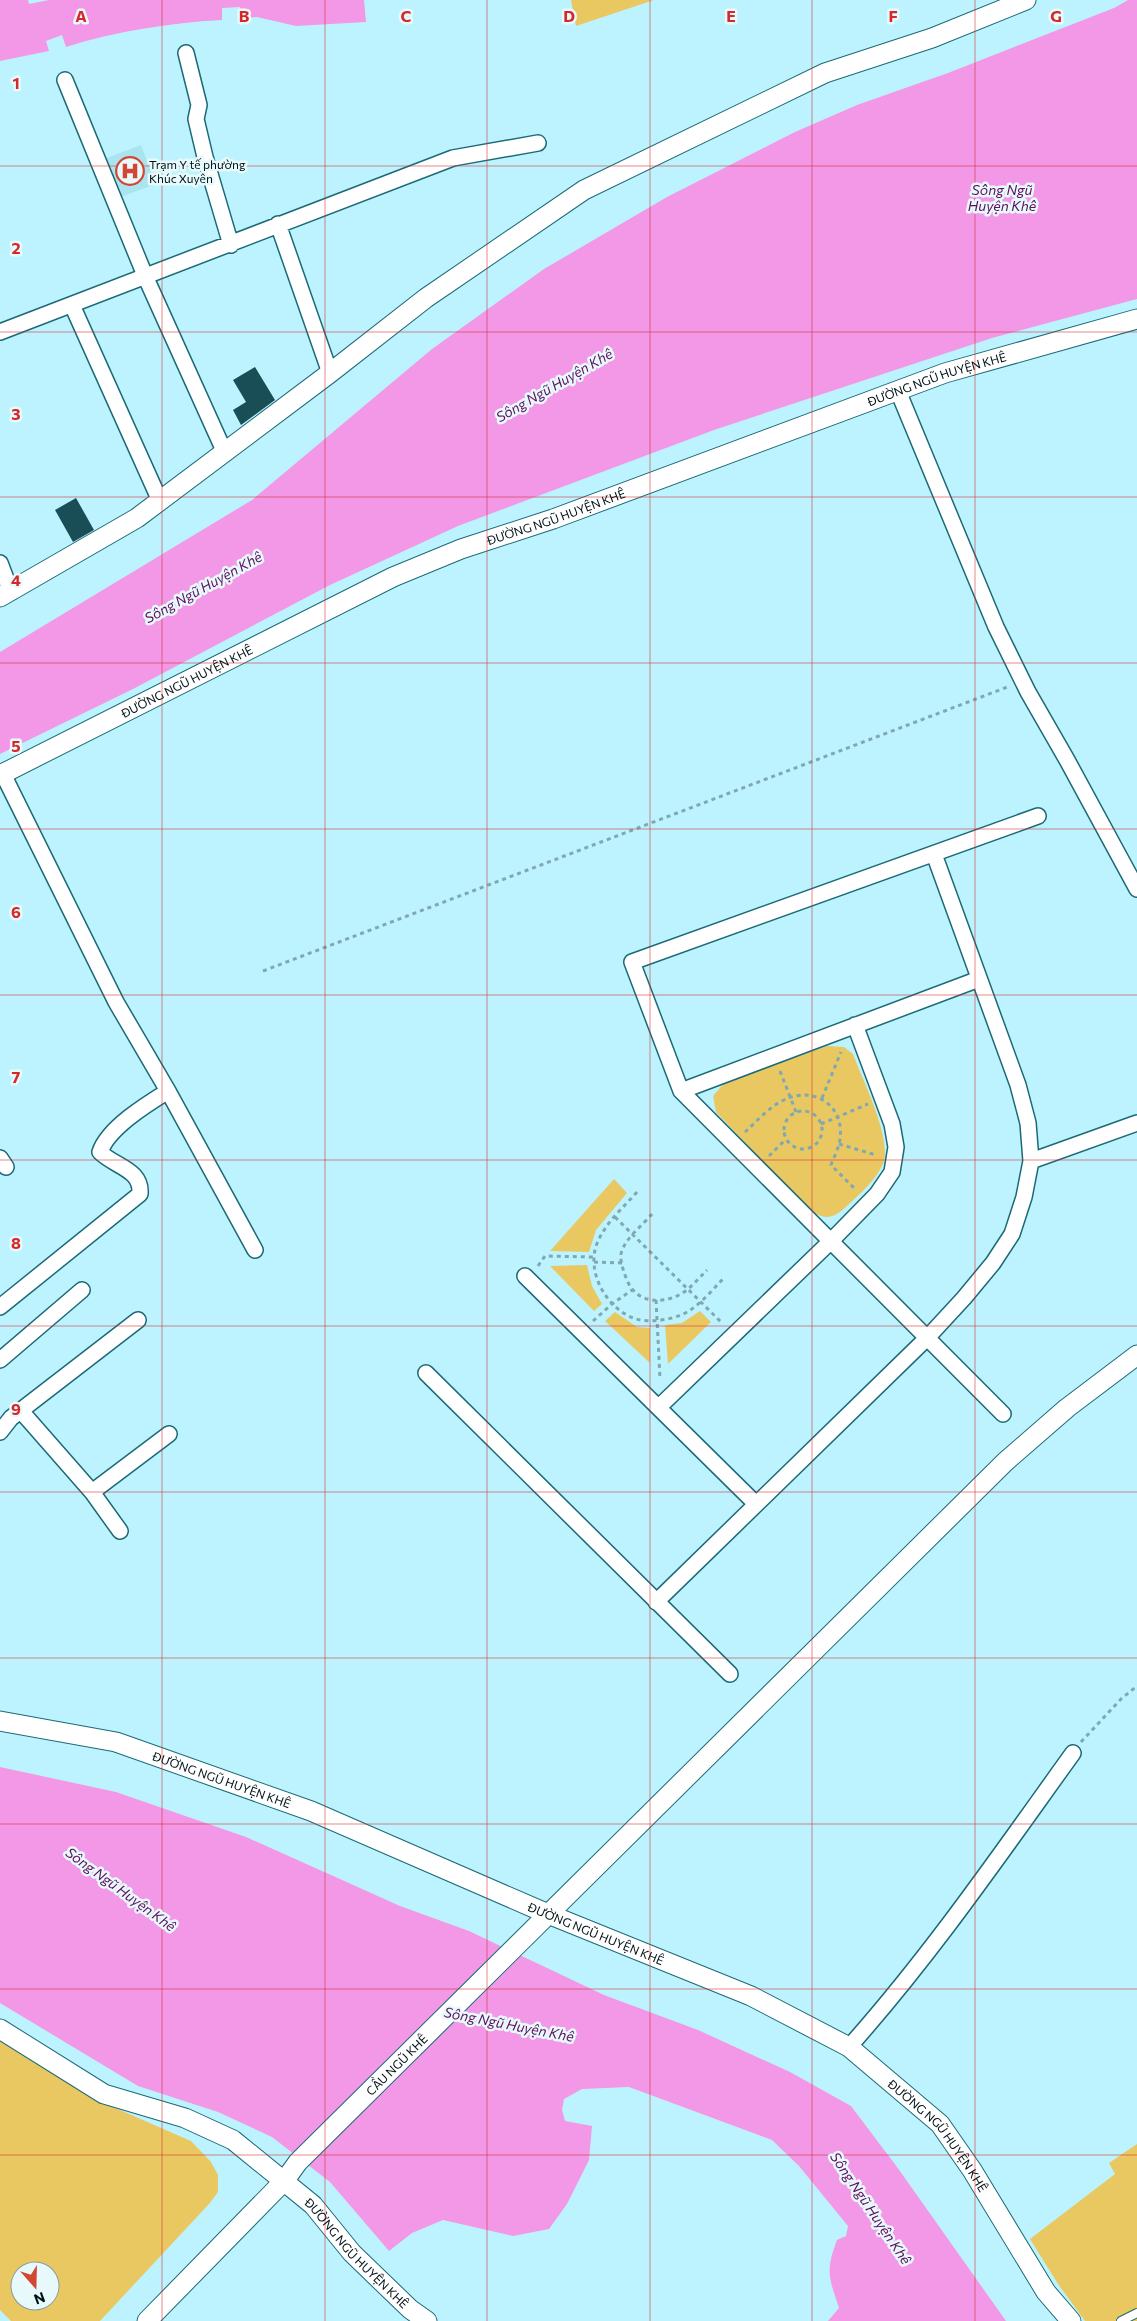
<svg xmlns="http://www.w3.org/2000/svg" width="1137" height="2321" viewBox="0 0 1137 2321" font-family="Commissioner,sans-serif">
  <rect width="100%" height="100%" fill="#bdf3fe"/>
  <!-- built -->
  <path fill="#aae4f0" d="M141,145L156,184L118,198L104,159Z"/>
  <!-- green -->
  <path fill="#e9c862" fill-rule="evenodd" d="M571,0H654L576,26Z
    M827,1046L844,1047L853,1054C862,1079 893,1139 883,1164C876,1180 861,1193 848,1205C833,1219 826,1221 808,1209L716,1112L713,1096L725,1082Z
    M614,1179L627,1193L596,1230L589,1252L550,1251Z
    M587,1265L592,1286L602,1304L594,1311L550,1266Z
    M700,1311L711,1322L668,1364L665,1325L682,1323Z
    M615,1312L637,1327L650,1328V1363L605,1321Z
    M0,2040L97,2100L191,2141L211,2162L218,2175V2192L209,2204L100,2321H11L0,2310ZM20,2271H50V2301H20Z
    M1137,2144V2321H1085L1058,2284L1030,2239L1115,2174L1109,2163Z"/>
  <!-- water -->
  <path fill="#f298e7" d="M0,0H28L29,4L49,0H364L366,22L296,26L257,17L240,19V7L222,8V20C169,23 116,31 66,47L62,35L46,41L49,51L0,61Z
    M1128,0H1137V299L992,338L714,430L458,526L330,585L133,689L0,754V652L252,500L432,349L544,269L667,197L795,132L857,105L948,73L1114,8Z
    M0,1767L116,1792L246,1837L400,1906L469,1931L604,1995L698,2030L790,2072L851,2106L897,2167L1006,2321H828L839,2308C829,2277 825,2272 837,2240L846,2236L848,2226L799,2166L772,2140L629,2087L582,2089L564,2099L562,2110L565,2121L592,2126L589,2160L567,2204L549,2229L513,2236L443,2220L412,2233L389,2251L330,2182L272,2137L218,2112L138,2086L0,2003Z"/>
  <!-- building -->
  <path fill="#1a4e57" d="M255,367L275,400L241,425L233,410L246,402L233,380Z
    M76,498L94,530L73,542L55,510Z"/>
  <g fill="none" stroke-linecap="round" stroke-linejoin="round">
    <defs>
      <path id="service" d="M1121,2321L1137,2313"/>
      <path id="minor" d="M186,53L199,105L196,119L205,157L231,245
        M65,80L146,278L225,453
        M278,224L330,373
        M72,305L160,501
        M0,332L453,158L538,143
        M898,391L996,627L1028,692L1067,760L1137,889
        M0,563L11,592
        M168,1091L255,1250
        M681,1091L979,979
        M0,1158L6,1167
        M1031,1161L1137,1123
        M525,1276L756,1504
        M0,1307L140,1194C142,1169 115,1167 100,1152C108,1128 147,1104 168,1091L116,1002L3,774
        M0,1360L82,1290
        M426,1373L730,1674
        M659,1407L831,1241L877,1194L892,1172L896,1147L892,1124L855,1025
        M21,1411L92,1492
        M1003,1414L681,1091L632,962L1038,816
        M0,1432L11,1418L138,1320
        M120,1531L92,1492L169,1434
        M656,1602L928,1337L964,1298L993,1263L1012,1234L1024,1197L1031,1161L1028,1123L1018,1085L934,854
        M849,2047C931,1955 1001,1853 1073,1753"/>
      <g id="tertiary">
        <path d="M0,597L137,518L330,373L426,298L584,190L825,73L932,38L1026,0"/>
        <path id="s1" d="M0,775L393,577L461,549L553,519L945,373L1137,319"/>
        <path id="s2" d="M0,1721L116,1742L311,1811L548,1914L751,1996L849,2047L940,2124L972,2170L1046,2292L1071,2321"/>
        <path id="s3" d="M0,2029L104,2094L185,2118L233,2140L313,2205L352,2253L410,2309L427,2321"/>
        <path id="s4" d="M147,2321L285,2180L298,2162L1005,1462L1067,1408L1137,1355"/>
      </g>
    </defs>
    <!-- service casing -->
    <use href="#service" stroke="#1b6a77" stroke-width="10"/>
    <!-- minor casing -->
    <use href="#minor" stroke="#1b6a77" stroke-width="18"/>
    <!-- tertiary casing -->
    <use href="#tertiary" stroke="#1b6a77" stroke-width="21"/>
    <!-- path -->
    <path stroke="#7fa9b2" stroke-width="3" stroke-dasharray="4 4" stroke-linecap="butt" d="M263,971L1010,686
      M780,1071L796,1112
      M822,1098L841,1052
      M784 1130a19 19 0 1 1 38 0a19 19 0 1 1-38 0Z
      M821,1124L868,1104
      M745,1132C757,1121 769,1107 784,1100C814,1085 845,1106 840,1139C839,1148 834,1157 831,1165L854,1188
      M839,1144L876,1155
      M769,1156L786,1139
      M637,1192C622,1209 604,1224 596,1246C587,1275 608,1310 636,1319C650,1323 668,1320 681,1315C698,1308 711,1291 724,1278
      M652,1214C643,1225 624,1239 621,1254C620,1262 624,1273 627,1280C637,1306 669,1305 688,1289C695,1283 701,1276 707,1270
      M615,1217L721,1322
      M594,1262L622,1263
      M538,1266L545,1256L595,1257
      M656,1300L660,1378
      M593,1321L612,1304L632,1290
      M1081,1742L1121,1699L1137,1686"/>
    <!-- service -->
    <use href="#service" stroke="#fff" stroke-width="8"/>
    <!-- minor -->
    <use href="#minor" stroke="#fff" stroke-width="15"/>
    <!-- tertiary -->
    <use href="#tertiary" stroke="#fff" stroke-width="19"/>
  </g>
  <!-- grid -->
  <path fill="none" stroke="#d62828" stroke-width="1" stroke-opacity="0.55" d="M162,0V2321M325,0V2321M487,0V2321M650,0V2321M812,0V2321M975,0V2321M0,166H1137M0,332H1137M0,497H1137M0,663H1137M0,829H1137M0,995H1137M0,1160H1137M0,1326H1137M0,1492H1137M0,1658H1137M0,1824H1137M0,1989H1137M0,2155H1137"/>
  <!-- icons -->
  <defs>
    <symbol id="hospital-ring" viewBox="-11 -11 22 22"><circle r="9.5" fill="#e8f9fc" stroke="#d34632" stroke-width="1.5"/><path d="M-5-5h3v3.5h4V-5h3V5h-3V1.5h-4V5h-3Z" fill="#d34632"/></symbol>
  </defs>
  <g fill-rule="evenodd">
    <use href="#hospital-ring" x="114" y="155" width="32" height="32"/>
  </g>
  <g text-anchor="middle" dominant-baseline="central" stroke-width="5" stroke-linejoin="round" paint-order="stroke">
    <!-- poi labels -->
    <g font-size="12" fill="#001115" stroke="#e8f9fc" text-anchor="start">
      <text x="149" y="164">Trạm Y tế phường<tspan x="149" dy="14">Khúc Xuyên</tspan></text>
    </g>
    <!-- street labels -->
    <g font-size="12" fill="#001115" stroke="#e8f9fc">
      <text stroke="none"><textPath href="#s1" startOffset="1019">ĐƯỜNG NGŨ HUYỆN KHÊ</textPath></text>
      <text stroke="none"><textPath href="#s1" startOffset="614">ĐƯỜNG NGŨ HUYỆN KHÊ</textPath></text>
      <text stroke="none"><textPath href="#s1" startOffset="209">ĐƯỜNG NGŨ HUYỆN KHÊ</textPath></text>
      <text stroke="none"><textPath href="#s2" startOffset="230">ĐƯỜNG NGŨ HUYỆN KHÊ</textPath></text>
      <text stroke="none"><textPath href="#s2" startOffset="635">ĐƯỜNG NGŨ HUYỆN KHÊ</textPath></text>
      <text stroke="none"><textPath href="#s4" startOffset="358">CẦU NGŨ KHÊ</textPath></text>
      <text stroke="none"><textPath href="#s2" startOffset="1039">ĐƯỜNG NGŨ HUYỆN KHÊ</textPath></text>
      <text stroke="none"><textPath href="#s3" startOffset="428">ĐƯỜNG NGŨ HUYỆN KHÊ</textPath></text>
    </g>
    <!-- water labels -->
    <g font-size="14" font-style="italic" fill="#5f0e5a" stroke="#e8f9fc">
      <text x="1002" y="189">Sông Ngũ<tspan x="1002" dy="16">Huyện Khê</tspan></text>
      <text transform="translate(554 385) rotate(-30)">Sông Ngũ Huyện Khê</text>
      <text transform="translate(203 587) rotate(-29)">Sông Ngũ Huyện Khê</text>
      <text transform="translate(121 1889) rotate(36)">Sông Ngũ Huyện Khê</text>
      <text transform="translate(509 2024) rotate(11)">Sông Ngũ Huyện Khê</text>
      <text transform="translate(871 2208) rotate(56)">Sông Ngũ Huyện Khê</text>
    </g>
  </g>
  <g font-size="16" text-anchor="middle" font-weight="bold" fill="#d62828" stroke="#e8f9fc" stroke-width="5" stroke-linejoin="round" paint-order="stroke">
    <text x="81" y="22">A</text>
    <text x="244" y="22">B</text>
    <text x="406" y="22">C</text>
    <text x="569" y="22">D</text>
    <text x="731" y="22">E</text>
    <text x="893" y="22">F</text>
    <text x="1056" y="22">G</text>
    <text x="16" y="89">1</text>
    <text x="16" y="254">2</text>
    <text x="16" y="420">3</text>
    <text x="16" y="586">4</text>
    <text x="16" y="752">5</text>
    <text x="16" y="918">6</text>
    <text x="16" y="1083">7</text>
    <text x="16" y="1249">8</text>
    <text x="16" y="1415">9</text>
  </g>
  <!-- north arrow -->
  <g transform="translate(35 2286) rotate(160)"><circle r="24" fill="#e8f9fc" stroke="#8b9ca0"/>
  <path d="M0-4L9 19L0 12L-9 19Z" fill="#d34632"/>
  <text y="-8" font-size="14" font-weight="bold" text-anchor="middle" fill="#001115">N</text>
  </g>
</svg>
